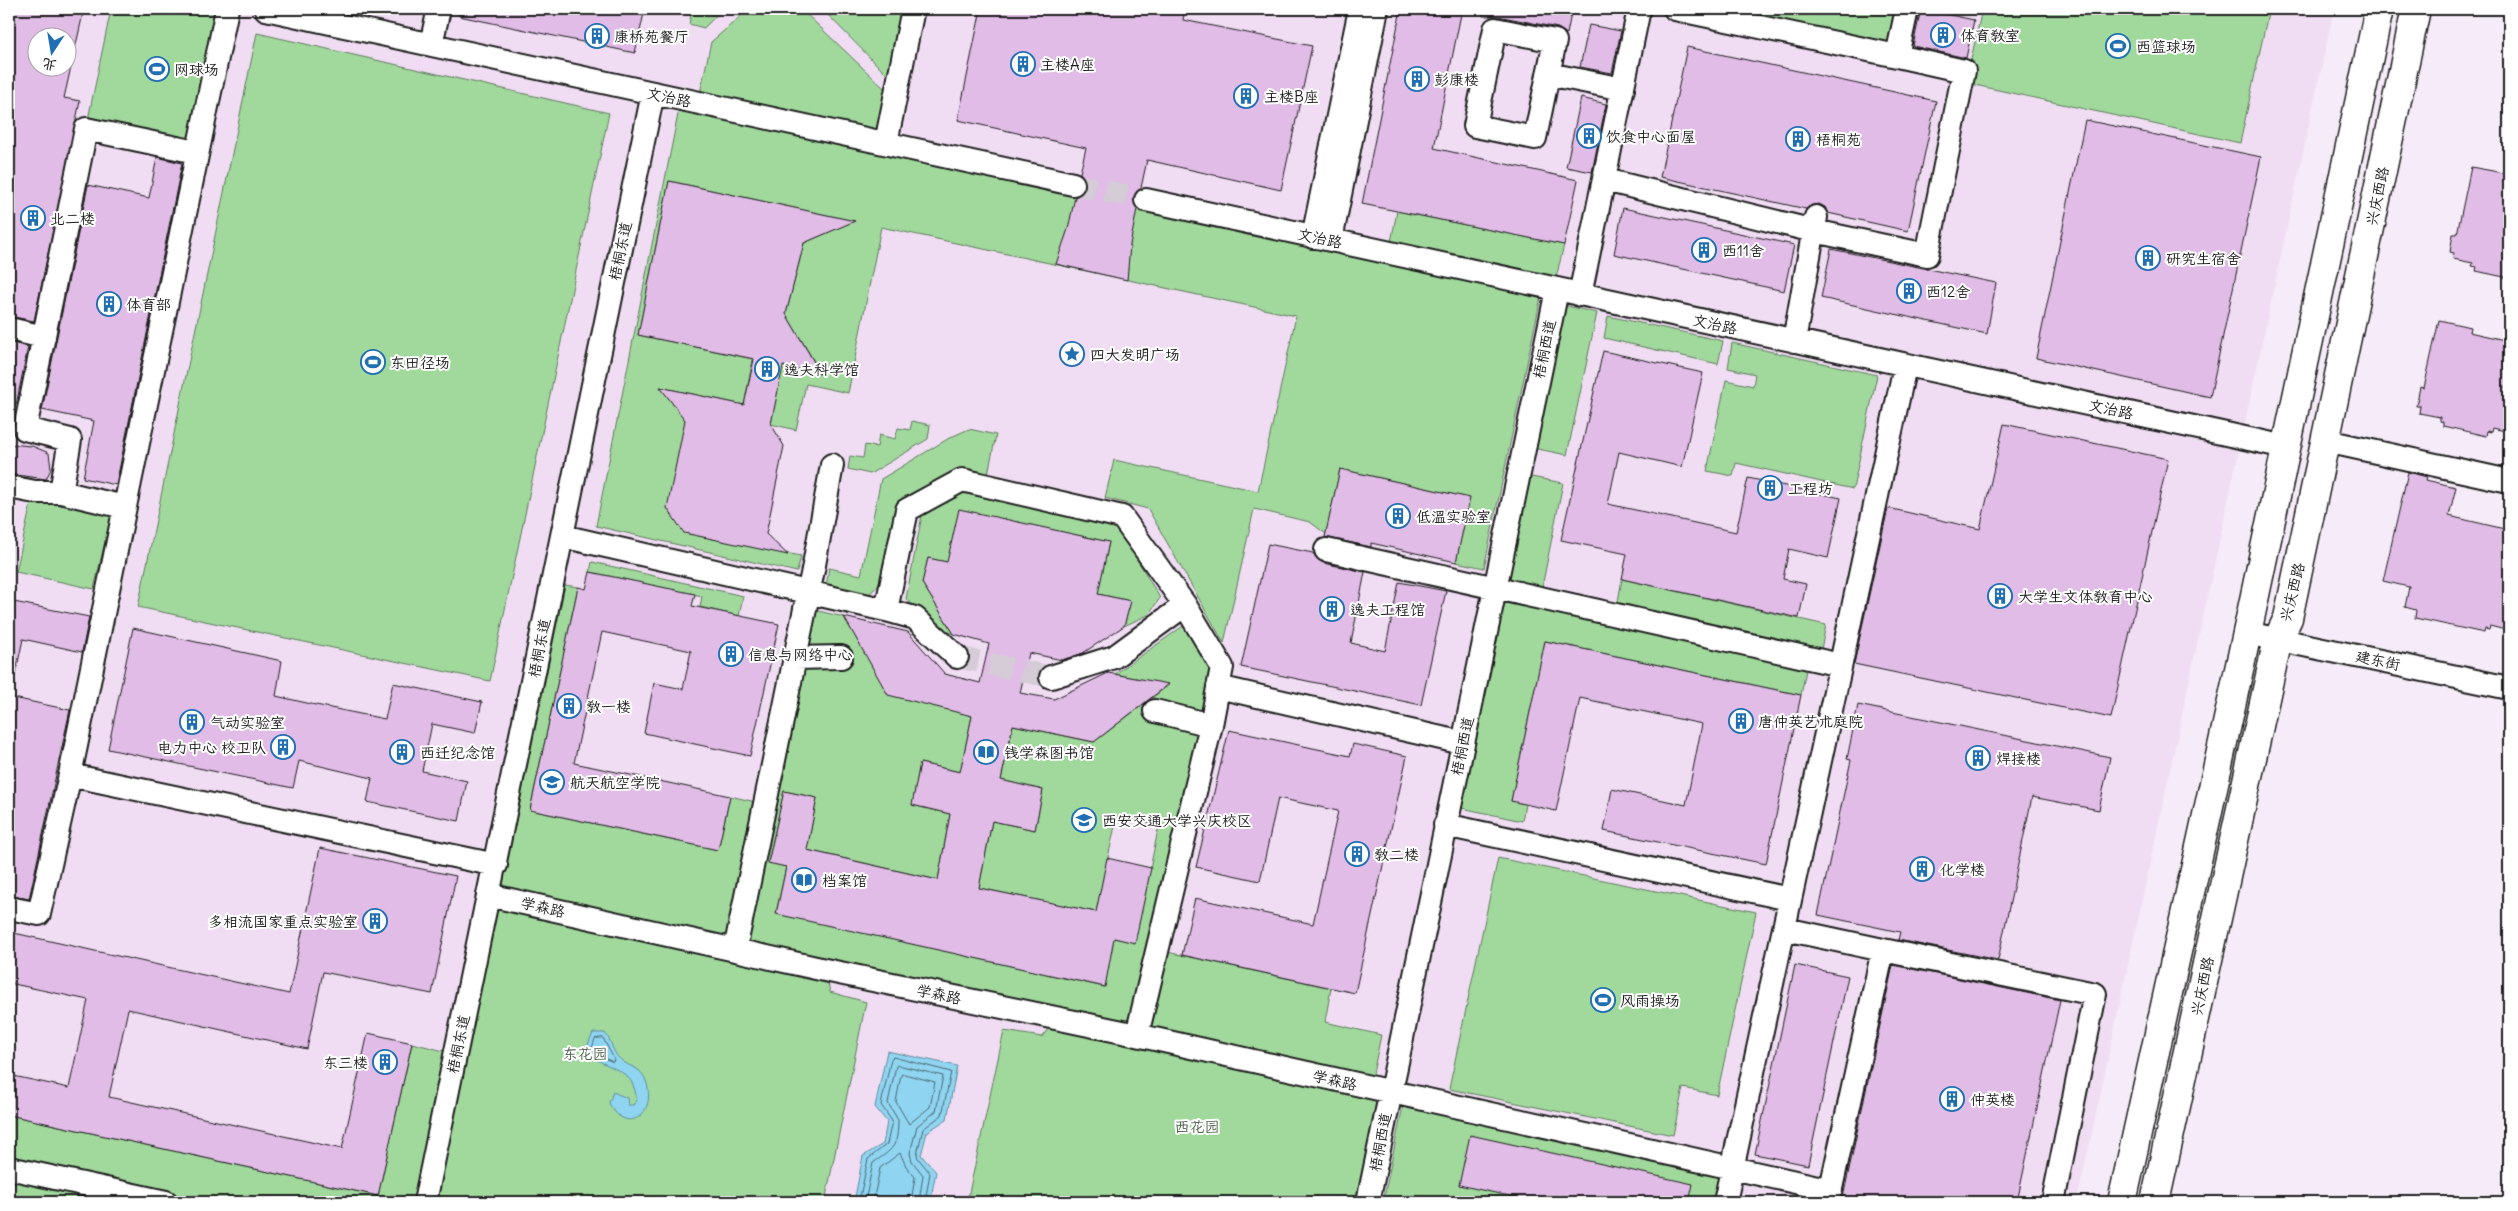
<svg xmlns="http://www.w3.org/2000/svg" width="2518" height="1211" viewBox="0 0 2518 1211" font-family="Delius,'LXGW WenKai TC',sans-serif">
  <rect width="100%" height="100%" fill="#f6ebf8"/>
  <filter id="ink" filterUnits="userSpaceOnUse"><feTurbulence type="fractalNoise" baseFrequency=".02" numOctaves="2"/><feDisplacementMap in="SourceGraphic" scale="10" xChannelSelector="R" yChannelSelector="G"/><feConvolveMatrix kernelMatrix="1 2 1 2 8 2 1 2 1" color-interpolation-filters="sRGB"/></filter>
  <g filter="url(#ink)">
    <!-- built -->
    <path fill="#f0ddf3" fill-rule="evenodd" d="M9,9H2334L2077,1202H9ZM38,38H68V68H38Z"/>
    <!-- green -->
    <path fill="#a1d99d" stroke="#5e7a5c" d="M111,9H227L196,152L86,129Z
      M692,9H722L704,28L689,24Z
      M749,9H801L886,90L888,76L822,9H913L886,143L1543,287L1484,568L1456,562L1469,498L1340,469L1326,534L1310,522L1254,509L1224,643L1148,509L1105,498L1114,460L1258,491L1296,316L881,227L848,393L806,384L796,430L771,424L782,366L821,373L786,314L804,243L854,221L669,181L638,335L753,359L744,405L660,387L685,420L684,533L801,556L797,572L596,526L681,99L698,103L711,42Z
      M1675,9H1907L1897,56Z
      M1982,9H2269L2240,143L1966,83Z
      M257,33L609,113L490,681L138,607Z
      M1397,211L1564,245L1556,278L1391,242Z
      M1563,305L1597,313L1567,455L1533,448Z
      M1608,316L1723,341L1718,364L1604,338Z
      M1732,343L1877,375L1853,489L1736,463L1733,476L1707,471L1726,380L1753,386L1755,374L1728,368Z
      M912,421L930,425L928,439L870,474L848,469L850,456L863,458L865,445L877,447L879,435L895,439L898,428L910,430Z
      M969,429L996,435L988,474L957,469L897,504L880,584L869,594L826,586L829,568L861,575L881,479L951,437Z
      M1526,476L1563,483L1542,587L1505,578Z
      M966,489L1116,524L1160,598L1148,615L1124,626L1131,601L1055,585L1073,569L1102,575L1109,542L959,510L952,543L994,573L928,558L922,583L954,634L937,627L906,599L923,510Z
      M32,499L111,515L94,589L16,572Z
      M592,562L743,596L739,616L700,607L702,596L590,572Z
      M1622,579L1826,625L1820,654L1617,607Z
      M565,585L578,587L530,810L718,850L730,796L764,804L805,608L844,617L863,650L972,716L960,772L920,763L912,805L950,814L938,880L807,850L817,798L784,791L768,862L786,867L776,913L1104,987L1114,938L1135,942L1159,825L1117,817L1096,912L979,888L992,821L1035,830L1043,790L1001,780L1013,725L1094,742L1169,685L1115,674L1186,624L1218,687L1158,950L1331,988L1325,1022L1381,1035L1370,1088L1390,1092L1368,1202H967L1004,1031L1042,1037L1056,1018L825,970L830,992L866,1002L825,1202H9V1115L378,1196L412,1043L456,1054L488,895L500,897Z
      M1502,597L1807,665L1801,695L1545,641L1511,801L1525,804L1522,821L1457,807Z
      M1498,858L1756,912L1717,1095L1683,1088L1673,1135L1449,1089Z
      M1404,1101L1730,1171L1724,1202H1383Z"/>
    <!-- water -->
    <path fill="#8fd5f1" stroke="#618b9c" d="M593,1033H605C612,1041 612,1052 620,1059C629,1068 641,1066 646,1081C658,1114 626,1137 609,1103L613,1092L627,1098L628,1105H633L637,1100C636,1094 634,1086 631,1081C620,1065 596,1066 586,1049Z
      M887,1051L957,1066L947,1119L927,1132L921,1155L936,1172L930,1202H854L863,1156L883,1144L887,1122L875,1107Z"/>
    <g fill="none" stroke-linecap="round" stroke-linejoin="round">
      <!-- shore -->
      <path stroke="#4a6671" stroke-width="1" d="M603,1038L614,1059L613,1062L595,1054L592,1048L595,1039Z
        M904,1074L935,1082L930,1107L909,1124L896,1102L901,1075Z
        M859,1202L868,1159L887,1144L892,1121L881,1105L891,1059L893,1057L951,1072L942,1115L923,1129L917,1154L918,1158L930,1173L925,1202
        M865,1202L873,1163C893,1149 898,1147 898,1120L888,1103L896,1066L898,1065L943,1076L936,1111L917,1126L910,1153L912,1161L923,1175L919,1202
        M873,1202L880,1168L900,1153L906,1166L915,1177L911,1202"/>
    </g>
    <!-- building -->
    <path fill="#e1bce7" stroke="#1c1c1c" fill-rule="evenodd" d="M9,9H84L64,98L80,101L34,321L9,316ZM38,38H68V68H38Z
      M460,9H645L635,53L459,16Z
      M981,9H1185L1183,20L1312,46L1281,190L1147,160L1141,188L1133,198L1137,209L1130,245L1127,280L1056,264L1068,229L1075,197L1082,193L1086,187L1085,180L1080,173L1086,148L958,120Z
      M1401,9H1462L1434,148L1578,180L1564,245L1362,204Z
      M1484,9H1549L1571,14L1567,34L1558,28L1498,16H1483Z
      M1921,9L1974,20L1966,58L1913,46Z
      M1589,25L1621,31L1612,73L1580,67Z
      M1687,47L1936,101L1908,231L1828,213L1825,207L1819,204L1812,205L1806,209L1660,177Z
      M1581,98L1606,104L1592,172L1566,167Z
      M2085,120L2261,157L2210,397L2036,358Z
      M157,157L182,163L116,485L83,478L94,421L42,410L88,185L149,198Z
      M2471,167L2509,174V278L2476,271L2477,267L2472,266L2473,263L2453,259L2454,253L2450,252L2453,234H2457Z
      M669,181L855,221L804,243L786,314L821,374L783,366L771,424L784,446L766,534L788,555L684,533L667,508L685,420L660,387L744,405L754,359L638,335Z
      M1623,208L1794,245L1784,291L1614,254Z
      M1831,249L1996,283L1987,334L1821,298Z
      M2439,320L2470,327L2469,332L2509,341V432L2492,428L2491,432L2487,431L2486,436L2443,426V422L2440,421V417L2419,413L2420,406H2416L2420,387L2424,388Z
      M9,342L28,347L16,405L9,404Z
      M1603,351L1703,373L1682,467L1619,452L1608,504L1736,532L1748,478L1841,498L1828,558L1789,549L1783,579L1806,584L1799,618L1622,579L1627,554L1561,540Z
      M2004,424L2168,459L2111,718L1854,664L1888,508L1980,529Z
      M9,444L32,446L49,453L51,469L46,479L9,474Z
      M1340,469L1470,498L1456,562L1371,543V547L1325,537Z
      M2408,472L2427,477L2426,480L2456,487L2449,516L2509,530V631L2490,626L2489,630L2485,629L2484,633L2415,618L2416,610L2405,607L2409,587L2383,581Z
      M959,509L1109,542L1098,594L1131,601L1124,626L1083,653L1062,660L1029,653L1020,693L1054,699L1108,673L1169,684L1094,742L1013,725L1001,780L1043,790L1035,830L992,821L979,888L1096,912L1107,858L1151,868L1135,943L1114,938L1105,987L776,914L786,867L768,863L784,791L817,798L807,850L938,880L950,814L912,805L920,763L960,772L972,716L888,695L844,617L908,632L945,674L980,683L989,644L954,634L922,583L928,558L947,562Z
      M1268,544L1313,553L1317,559L1323,563L1365,572L1351,643L1385,651L1399,582L1446,591L1421,705L1241,667Z
      M590,572L695,594L692,606L779,624L750,756L644,733L654,683L683,689L691,651L602,632L574,763L730,796L718,850L530,810L578,587L586,589Z
      M9,601L89,617L82,652L23,639L16,672L9,671Z
      M133,628L282,661L276,696L311,704L385,719L393,683L482,702L475,733L432,724L422,771L467,781L459,821L367,802L372,778L299,761L293,788L108,749Z
      M1545,641L1801,695L1766,864L1604,831L1612,789L1686,805L1702,724L1580,698L1556,811L1511,801Z
      M9,697L70,710L29,899L9,895Z
      M1858,705L2110,757L2099,810L2032,797L1998,960L1898,940L1900,932L1818,915L1851,760L1847,759Z
      M1229,730L1350,756L1353,744L1407,756L1355,993L1182,955L1195,898L1313,924L1338,811L1278,798L1260,881L1196,867Z
      M320,848L456,876L432,994L323,972L307,1049L128,1009L109,1097L342,1149L368,1033L412,1043L378,1196L9,1115V1075L69,1088L88,1000L9,983V957L14,933L289,994Z
      M1795,965L1848,976L1808,1165L1755,1154Z
      M1893,965L2060,1000L2017,1202H1842Z
      M1470,1135L1693,1184L1689,1202H1536L1459,1185Z"/>
    <g fill="none" stroke-linecap="round" stroke-linejoin="round">
      <!-- minor-tunnel -->
      <path stroke="#d5ccd7" stroke-width="22" stroke-dasharray="22 11" stroke-linecap="butt" d="M1073,184L1146,200
        M957,657L1051,677"/>
      <defs>
        <path id="minor" d="M227,9L70,775L496,865
          M266,9L1073,184
          M1675,9L1897,56L1907,9
          M1495,29L1555,41L1535,138L1475,126Z
          M431,44L439,9
          M1548,74L1623,89
          M886,143L913,9
          M1605,180L1814,231L1927,255L1964,71L1897,56
          M1146,200L2286,447
          M1313,237L1360,9
          M1331,240L1377,9
          M1580,295L1639,9
          M9,329L44,337
          M1794,341L1816,217
          M2326,441L2509,481
          M9,487L35,492H61
          M124,507L61,492L70,440L25,429L86,129L196,152
          M562,536L886,610L907,510L962,480L1122,517L1185,605L1222,667L1211,725L1137,1035
          M1326,550L1840,665
          M886,610L915,618L957,657
          M2247,633L2509,688
          M794,658L841,657
          M1051,677L1114,657L1185,605
          M1218,687L1463,743
          M1155,711L1211,725
          M1445,825L1790,899
          M488,895L825,970L1137,1035L1831,1190
          M9,908L39,914L70,775
          M1785,929L1883,950L1828,1202
          M735,950L814,565L832,465
          M1883,950L2095,994L2053,1202
          M9,1168L166,1202
          M425,1202L653,93
          M1368,1202L1557,290
          M1725,1202L1905,366"/>
        <path id="major" d="M2122,1202L2247,633L2379,9
          M2155,1202L2278,639L2288,618L2416,9"/>
      </defs>
      <!-- minor casing -->
      <use href="#minor" stroke="#1c1c1c" stroke-width="26"/>
      <!-- major casing -->
      <use href="#major" stroke="#1c1c1c" stroke-width="31"/>
      <!-- minor -->
      <use href="#minor" stroke="#fff" stroke-width="22"/>
      <!-- major -->
      <use href="#major" stroke="#fff" stroke-width="28"/>
    </g>
  </g>
  <!-- icons -->
  <defs>
    <symbol id="building-ring" viewBox="-11 -11 22 22"><circle r="9.5" fill="#fff" stroke="#1f6fb2" stroke-width="1.5"/><path d="M-4-6H4V6H1V3H-1V6H-4ZM-2.5-4.3h1.7v1.8h-1.7ZM.8-4.3h1.7v1.8H.8ZM-2.5-1h1.7V.8h-1.7ZM.8-1h1.7V.8H.8Z" fill="#1f6fb2"/></symbol>
    <symbol id="stadium-ring" viewBox="-11 -11 22 22"><circle r="9.5" fill="#fff" stroke="#1f6fb2" stroke-width="1.5"/><path d="M0-5a6.5 5 0 1 0 0 10a6.5 5 0 1 0 0-10ZM-3.5-1.8h7v3.6h-7Z" fill="#1f6fb2"/></symbol>
    <symbol id="sight-ring" viewBox="-11 -11 22 22"><circle r="9.5" fill="#fff" stroke="#1f6fb2" stroke-width="1.5"/><path d="M0-6L1.8-2.2L6-1.7L2.9 1.2L3.7 5.4L0 3.3L-3.7 5.4L-2.9 1.2L-6-1.7L-1.8-2.2Z" fill="#1f6fb2"/></symbol>
    <symbol id="library-ring" viewBox="-11 -11 22 22"><circle r="9.5" fill="#fff" stroke="#1f6fb2" stroke-width="1.5"/><path d="M-6-4Q-3-5.5-.7-3.5V5Q-3 3-6 4ZM6-4Q3-5.5 .7-3.5V5Q3 3 6 4Z" fill="#1f6fb2"/></symbol>
    <symbol id="university-ring" viewBox="-11 -11 22 22"><circle r="9.5" fill="#fff" stroke="#1f6fb2" stroke-width="1.5"/><path d="M0-5L7-2L0 1L-7-2ZM-4 1L0 2.5L4 1V4Q0 6-4 4Z" fill="#1f6fb2"/></symbol>
  </defs>
  <g fill-rule="evenodd">
    <use href="#building-ring" x="1929" y="21" width="28" height="28"/>
    <use href="#building-ring" x="583" y="22" width="28" height="28"/>
    <use href="#stadium-ring" x="2104" y="32" width="28" height="28"/>
    <use href="#building-ring" x="1009" y="50" width="28" height="28"/>
    <use href="#stadium-ring" x="143" y="55" width="28" height="28"/>
    <use href="#building-ring" x="1403" y="65" width="28" height="28"/>
    <use href="#building-ring" x="1232" y="82" width="28" height="28"/>
    <use href="#building-ring" x="1575" y="122" width="28" height="28"/>
    <use href="#building-ring" x="1784" y="125" width="28" height="28"/>
    <use href="#building-ring" x="19" y="204" width="28" height="28"/>
    <use href="#building-ring" x="1690" y="236" width="28" height="28"/>
    <use href="#building-ring" x="2134" y="244" width="28" height="28"/>
    <use href="#building-ring" x="1895" y="277" width="28" height="28"/>
    <use href="#building-ring" x="95" y="290" width="28" height="28"/>
    <use href="#sight-ring" x="1058" y="340" width="28" height="28"/>
    <use href="#stadium-ring" x="359" y="348" width="28" height="28"/>
    <use href="#building-ring" x="753" y="355" width="28" height="28"/>
    <use href="#building-ring" x="1756" y="474" width="28" height="28"/>
    <use href="#building-ring" x="1384" y="502" width="28" height="28"/>
    <use href="#building-ring" x="1986" y="582" width="28" height="28"/>
    <use href="#building-ring" x="1318" y="595" width="28" height="28"/>
    <use href="#building-ring" x="717" y="640" width="28" height="28"/>
    <use href="#building-ring" x="555" y="692" width="28" height="28"/>
    <use href="#building-ring" x="1727" y="707" width="28" height="28"/>
    <use href="#building-ring" x="178" y="708" width="28" height="28"/>
    <use href="#building-ring" x="269" y="733" width="28" height="28"/>
    <use href="#building-ring" x="388" y="738" width="28" height="28"/>
    <use href="#library-ring" x="972" y="738" width="28" height="28"/>
    <use href="#building-ring" x="1964" y="744" width="28" height="28"/>
    <use href="#university-ring" x="538" y="768" width="28" height="28"/>
    <use href="#university-ring" x="1070" y="806" width="28" height="28"/>
    <use href="#building-ring" x="1343" y="840" width="28" height="28"/>
    <use href="#building-ring" x="1908" y="855" width="28" height="28"/>
    <use href="#library-ring" x="790" y="866" width="28" height="28"/>
    <use href="#building-ring" x="361" y="907" width="28" height="28"/>
    <use href="#stadium-ring" x="1589" y="986" width="28" height="28"/>
    <use href="#building-ring" x="371" y="1048" width="28" height="28"/>
    <use href="#building-ring" x="1938" y="1085" width="28" height="28"/>
  </g>
  <g text-anchor="middle" dominant-baseline="central" stroke-width="4" stroke-linejoin="round" paint-order="stroke">
    <!-- poi labels -->
    <g font-size="15" fill="#1c1c1c" stroke="#fff" text-anchor="start">
      <text x="1960" y="35">体育教室</text>
      <text x="614" y="36">康桥苑餐厅</text>
      <text x="2136" y="46">西篮球场</text>
      <text x="1040" y="64">主楼A座</text>
      <text x="174" y="69">网球场</text>
      <text x="1434" y="79">彭康楼</text>
      <text x="1264" y="96">主楼B座</text>
      <text x="1606" y="136">饮食中心面屋</text>
      <text x="1816" y="139">梧桐苑</text>
      <text x="50" y="218">北二楼</text>
      <text x="1722" y="250">西11舍</text>
      <text x="2166" y="258">研究生宿舍</text>
      <text x="1926" y="291">西12舍</text>
      <text x="126" y="304">体育部</text>
      <text x="1090" y="354">四大发明广场</text>
      <text x="390" y="362">东田径场</text>
      <text x="784" y="369">逸夫科学馆</text>
      <text x="1788" y="488">工程坊</text>
      <text x="1416" y="516">低温实验室</text>
      <text x="2018" y="596">大学生文体教育中心</text>
      <text x="1350" y="609">逸夫工程馆</text>
      <text x="748" y="654">信息与网络中心</text>
      <text x="586" y="706">教一楼</text>
      <text x="1758" y="721">唐仲英艺术庭院</text>
      <text x="210" y="722">气动实验室</text>
      <text x="266" y="747" text-anchor="end">电力中心 校卫队</text>
      <text x="420" y="752">西迁纪念馆</text>
      <text x="1004" y="752">钱学森图书馆</text>
      <text x="1996" y="758">焊接楼</text>
      <text x="570" y="782">航天航空学院</text>
      <text x="1102" y="820">西安交通大学兴庆校区</text>
      <text x="1374" y="854">教二楼</text>
      <text x="1940" y="869">化学楼</text>
      <text x="822" y="880">档案馆</text>
      <text x="358" y="921" text-anchor="end">多相流国家重点实验室</text>
      <text x="1620" y="1000">风雨操场</text>
      <text x="368" y="1062" text-anchor="end">东三楼</text>
      <text x="1970" y="1099">仲英楼</text>
    </g>
    <!-- street labels -->
    <g font-size="15" fill="#1c1c1c" stroke="#fff">
      <text transform="translate(669 97) rotate(12)">文治路</text>
      <text transform="translate(2377 196) rotate(-78)">兴庆西路</text>
      <text transform="translate(1320 238) rotate(12)">文治路</text>
      <text transform="translate(620 251) rotate(-78)">梧桐东道</text>
      <text transform="translate(1715 324) rotate(12)">文治路</text>
      <text transform="translate(1544 349) rotate(-78)">梧桐西道</text>
      <text transform="translate(2111 409) rotate(12)">文治路</text>
      <text transform="translate(2292 592) rotate(-76)">兴庆西路</text>
      <text transform="translate(539 648) rotate(-79)">梧桐东道</text>
      <text transform="translate(2378 660) rotate(12)">建东街</text>
      <text transform="translate(1462 746) rotate(-78)">梧桐西道</text>
      <text transform="translate(543 907) rotate(13)">学森路</text>
      <text transform="translate(2202 986) rotate(-78)">兴庆西路</text>
      <text transform="translate(939 994) rotate(12)">学森路</text>
      <text transform="translate(458 1044) rotate(-78)">梧桐东道</text>
      <text transform="translate(1335 1080) rotate(13)">学森路</text>
      <text transform="translate(1380 1142) rotate(-79)">梧桐西道</text>
    </g>
    <!-- park labels -->
    <g font-size="15" fill="#4b5e49" stroke="#fff">
      <text x="585" y="1053">东花园</text>
      <text x="1197" y="1126">西花园</text>
    </g>
  </g>
  <!-- margin -->
  <rect width="2518" height="1211" fill="none" stroke="#fff" stroke-width="30"/>
  <rect x="15" y="15" width="2488" height="1181" fill="none" stroke="#1c1c1c" stroke-width="2" filter="url(#ink)"/>
  <!-- north arrow -->
  <g transform="translate(52 52) rotate(192)"><circle r="24" fill="#ffffff" stroke="#a4a4a4"/>
  <path d="M0-4L9 19L0 12L-9 19Z" fill="#1f6fb2"/>
  <text y="-8" font-size="14" font-weight="bold" text-anchor="middle" fill="#1c1c1c">北</text>
  </g>
</svg>
